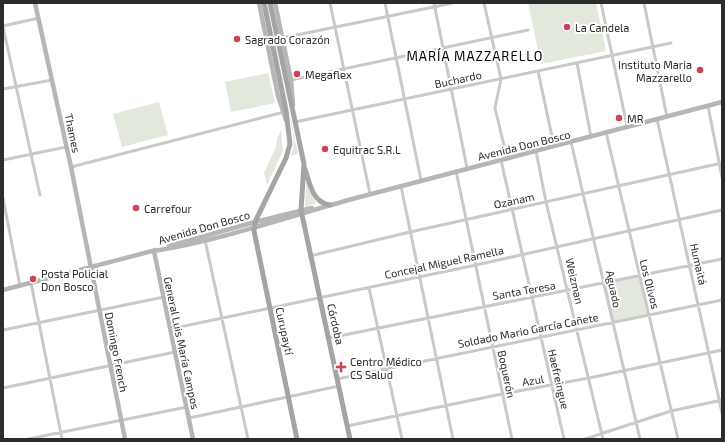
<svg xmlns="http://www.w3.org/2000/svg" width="725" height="442" viewBox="0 0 725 442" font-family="'Exo 2',sans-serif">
  <rect width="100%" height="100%" fill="#fff"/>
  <!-- green -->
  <path fill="#e2e8db" d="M266,3H267L298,154L291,156L294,144L293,134Z
    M528,3H596L606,51L541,64Z
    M268,73L275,103L231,112L225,82Z
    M159,102L168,135L122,147L113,114Z
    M281,130L283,151L267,185L264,173L276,147L277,138Z
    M306,180L310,193L316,203L305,207Z
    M639,276L649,315L612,322L604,284Z"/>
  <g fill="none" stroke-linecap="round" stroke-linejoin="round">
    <!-- street -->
    <path stroke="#c9c9c9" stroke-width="3" d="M330,3L370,194
      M385,3L421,180
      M434,3L467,168
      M484,3L501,79L495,108L507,158
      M601,3L627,126
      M644,3L667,117
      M3,26L39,18
      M3,27L40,195
      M282,38L453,3
      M577,63L591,137
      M538,71L554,146
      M291,80L528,30
      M3,89L52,80
      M708,106L722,177
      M657,119L722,413
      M295,122L671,43
      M606,132L678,439
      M571,142L640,439
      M536,151L546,202L603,439
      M3,160L66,147
      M501,160L564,439
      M71,167L284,112
      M456,171L512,439
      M401,186L453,439
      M3,198L20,286
      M205,240L248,439
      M310,256L410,232L722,163
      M31,283L62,439
      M369,288L402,439
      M170,329L476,265L722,210
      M3,330L164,297
      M329,338C460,312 591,285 722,259
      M337,379L722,300
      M3,388L175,352
      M189,418L339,386
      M347,426L502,394L589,378L722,350
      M28,439L187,407
      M585,439L671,411L722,400"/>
    <!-- secondary -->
    <path stroke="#b6b6b6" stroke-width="4.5" d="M35,3L71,167L125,439
      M259,3L278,96L286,120
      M275,3L291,80L293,105
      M169,246L255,222L312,208
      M154,251C223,240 289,216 356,198C478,165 600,133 722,102
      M154,251L193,439
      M3,290L156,250"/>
    <!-- primary -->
    <path stroke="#a4a4a4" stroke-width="5" d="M264,3L286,111L290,144L286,158L255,222L254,231L297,439
      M270,3L304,164L301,210L350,439
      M305,169C310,184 312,202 330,205"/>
  </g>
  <!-- markers -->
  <g fill="#ce4253" stroke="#fff" stroke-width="1.5">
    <circle cx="567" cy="27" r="4"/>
    <circle cx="237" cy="39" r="4"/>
    <circle cx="700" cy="70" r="4"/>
    <circle cx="297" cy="74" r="4"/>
    <circle cx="619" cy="118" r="4"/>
    <circle cx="325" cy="149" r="4"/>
    <circle cx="136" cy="208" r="4"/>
    <circle cx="33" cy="279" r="4"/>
    <path d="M339 361h4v4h4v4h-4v4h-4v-4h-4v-4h4z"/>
  </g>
  <g text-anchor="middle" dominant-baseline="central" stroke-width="4" stroke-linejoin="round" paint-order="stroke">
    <!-- poi labels -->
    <g font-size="11" fill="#2c2c2c" stroke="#fff" text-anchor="start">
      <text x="575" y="27">La Candela</text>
      <text x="245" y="39">Sagrado Corazón</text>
      <text x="692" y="64" text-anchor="end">Instituto Maria<tspan x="692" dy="13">Mazzarello</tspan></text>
      <text x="305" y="74">Megaflex</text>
      <text x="627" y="118">MR</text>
      <text x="333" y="149">Equitrac S.R.L</text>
      <text x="144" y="208">Carrefour</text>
      <text x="41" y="273">Posta Policial<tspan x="41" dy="13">Don Bosco</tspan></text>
      <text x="350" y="361">Centro Médico<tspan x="350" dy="13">CS Salud</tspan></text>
    </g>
    <!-- street labels -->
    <g font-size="11" fill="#2c2c2c" stroke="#fff">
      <text transform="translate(458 79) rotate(-12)">Buchardo</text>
      <text transform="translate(73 133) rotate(78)">Thames</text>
      <text transform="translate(524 145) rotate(-14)">Avenida Don Bosco</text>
      <text transform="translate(514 200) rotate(-12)">Ozanam</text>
      <text transform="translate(204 227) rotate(-16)">Avenida Don Bosco</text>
      <text transform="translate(444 262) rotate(-12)">Concejal Miguel Ramella</text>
      <text transform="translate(699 264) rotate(77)">Humaitá</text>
      <text transform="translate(575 281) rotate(77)">Weizman</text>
      <text transform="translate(650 284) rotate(76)">Los Olivos</text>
      <text transform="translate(614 289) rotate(78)">Aguado</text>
      <text transform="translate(524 290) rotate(-10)">Santa Teresa</text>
      <text transform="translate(336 324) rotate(77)">Córdoba</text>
      <text transform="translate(528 330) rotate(-11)">Soldado Mario García Cañete</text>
      <text transform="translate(285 331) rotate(78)">Curupaytí</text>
      <text transform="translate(182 343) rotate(78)">General Luis María Campos</text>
      <text transform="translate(117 352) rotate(79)">Domingo French</text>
      <text transform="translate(507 374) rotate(78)">Boquerón</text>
      <text transform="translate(559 379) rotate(77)">Haefreingue</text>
      <text transform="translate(533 380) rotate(-9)">Azul</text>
    </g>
    <!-- quarter labels -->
    <g font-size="13" letter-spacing="1" fill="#000" stroke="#fff">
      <text x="475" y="56">MARÍA MAZZARELLO</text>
    </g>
  </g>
  <!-- border -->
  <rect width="725" height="442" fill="none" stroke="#2c2c2c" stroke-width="8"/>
</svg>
